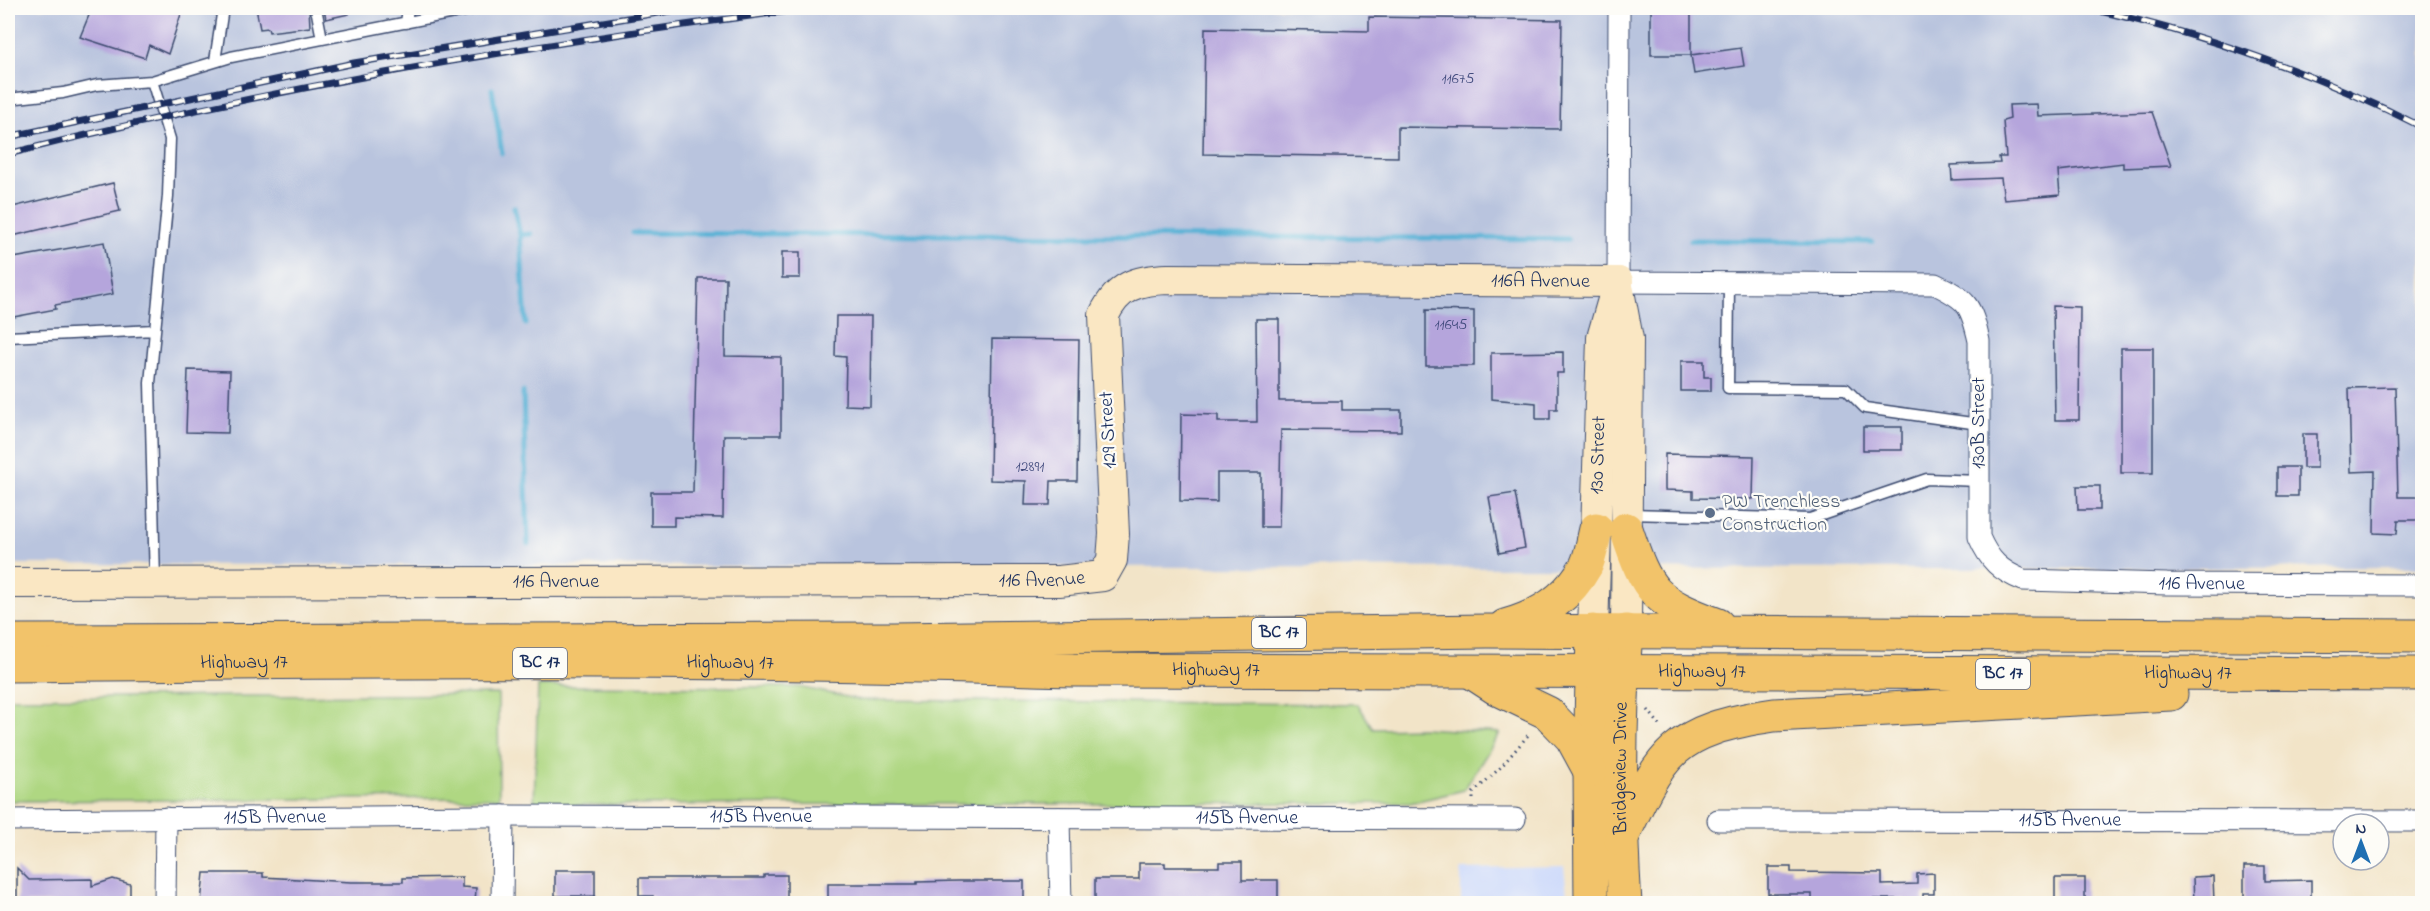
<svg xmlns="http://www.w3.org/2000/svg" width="2430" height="911" viewBox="0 0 2430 911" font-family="'Indie Flower',sans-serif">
  <rect width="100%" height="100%" fill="#fdfcf7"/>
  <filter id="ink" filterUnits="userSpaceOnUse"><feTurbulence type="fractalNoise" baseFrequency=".0167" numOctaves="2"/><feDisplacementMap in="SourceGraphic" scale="12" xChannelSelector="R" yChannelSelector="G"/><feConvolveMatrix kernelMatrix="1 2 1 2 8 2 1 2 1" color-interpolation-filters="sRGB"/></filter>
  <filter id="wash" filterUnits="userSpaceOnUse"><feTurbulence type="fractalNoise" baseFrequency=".008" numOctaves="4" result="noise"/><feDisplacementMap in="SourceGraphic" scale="24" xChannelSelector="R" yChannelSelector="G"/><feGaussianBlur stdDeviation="1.35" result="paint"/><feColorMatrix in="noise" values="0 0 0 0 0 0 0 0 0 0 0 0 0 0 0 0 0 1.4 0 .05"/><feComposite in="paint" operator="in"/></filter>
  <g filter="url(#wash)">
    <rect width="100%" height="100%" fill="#f2e4c8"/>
    <!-- built -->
    <path fill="#cedafa" d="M1564,867L1568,903H1461V869Z"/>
    <!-- industrial -->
    <path fill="#b9c4de" d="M8,8H2422V567L1937,569L8,564Z"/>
    <!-- green -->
    <path fill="#afd782" stroke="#658370" stroke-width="1.5" d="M538,686L799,687L861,700L1358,704L1373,729L1422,728L1500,733L1464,790L1410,803L534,805Z
      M498,694L499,798L8,801V698Z"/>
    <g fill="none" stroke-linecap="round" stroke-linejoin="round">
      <!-- stream -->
      <path stroke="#59b2d6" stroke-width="5" d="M492,89L502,153
        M514,207L520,235L531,234
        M633,233L1568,239
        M520,235L526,324
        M1690,240L1872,242
        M523,392L528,544"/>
    </g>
    <g id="blocks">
      <!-- building -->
      <path fill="#b5a5dc" d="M92,8H183L168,54L149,45L145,58L80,37Z
        M256,8H309L310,27L269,32L268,28L260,29Z
        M324,8H348L349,14L326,19Z
        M1651,8H1691V55H1651Z
        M1369,17L1562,20L1560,129L1398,127V157L1203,154L1205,28L1369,31Z
        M1741,48L1744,66L1694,74L1691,55Z
        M2037,104L2038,116L2152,112L2171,166L2123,168V163L2058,171L2060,195L2004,200L2001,178L1952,180L1951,165L2000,163L1999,157H2006L2003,121L2010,119L2009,105Z
        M113,183L120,211L8,237V208Z
        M104,242L113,294L55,305L56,309L8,318V259Z
        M782,252H800V278H782Z
        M698,278H726L725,356L781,357V435H724L723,518L674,517V526H651V492H693Z
        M2053,306L2080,307L2079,420H2055Z
        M1426,310L1474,311V366H1426Z
        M836,316H871L870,406L845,405L846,357L835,356Z
        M1256,319H1279V401H1342V410H1401V431L1281,430L1279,527H1261V473H1217V502L1180,501L1181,414L1218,415V422H1257Z
        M992,339L1079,340L1077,481H1051L1050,505H1025L1026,481L990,480Z
        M2121,348H2153V473H2121Z
        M1563,352V373H1557V409H1550V419H1536V403L1491,399V353Z
        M1681,361H1704V377H1711V391H1681Z
        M188,370L230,371L228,433L186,432Z
        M2395,387L2398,497H2422V520H2398L2397,534L2374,533L2375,471L2351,472L2349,388Z
        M1863,427H1902V450H1863Z
        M2303,434H2317V468H2303Z
        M1665,454L1754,456L1753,499L1693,498V491L1665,490Z
        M2277,467H2298V496H2277Z
        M2077,486H2100V510H2078Z
        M1515,493L1525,548L1499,553L1489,497Z
        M1219,862H1242V880H1278V903H1257V898L1155,899V903H1095V879H1139V863H1165V867H1219Z
        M2244,866H2265V881L2311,880V903H2244Z
        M1768,867H1791V872L1882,873V885L1917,884V874L1934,873V894H1923V903H1905V899H1844V903H1812V894H1768Z
        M17,868L29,880L92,879V886L113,879L130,884V902L17,903Z
        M555,870H595V896H555Z
        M204,873H263V877L351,882H403V878L462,877V887L476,888L475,903H201Z
        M764,875H787V903H653V896H639V878H764Z
        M2213,876L2214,903H2194L2193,877Z
        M2055,878H2085V903H2055Z
        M959,881H1024V903H828V884H917V882Z"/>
    </g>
  </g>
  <g filter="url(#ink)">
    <use href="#blocks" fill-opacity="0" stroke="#3b4a6e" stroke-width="1.5"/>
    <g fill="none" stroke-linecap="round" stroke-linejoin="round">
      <defs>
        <path id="lane" d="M316,8L322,39
          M406,23L408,8
          M215,61L223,8
          M152,81L170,139L168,196L150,383L155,582
          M8,99L63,93L97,85L152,81L231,57L479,8
          M1729,283L1728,388L1846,389L1865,408L1979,424
          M8,337L155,330
          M1629,514L1810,519L1927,479L1979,481"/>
        <g id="street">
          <path id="s1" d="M1619,8L1618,282L1935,284C1968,300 1971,305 1979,341V537C1989,560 2000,571 2023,580L2167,584L2422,585"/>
          <path d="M1059,818L1061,904"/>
          <path id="s2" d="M8,820L482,816L1515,819"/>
          <path id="s3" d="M1718,820L2422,821"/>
          <path d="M165,904L166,818"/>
          <path d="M502,904L503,816"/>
        </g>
        <g id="secondary">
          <path d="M1619,291L1628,339L1626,631"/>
          <path id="s4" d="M8,583L1059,581L1103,576L1112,560L1114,534L1104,315C1118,286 1136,280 1168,279L1618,282"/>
          <path id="s5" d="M1593,631L1602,338L1618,282"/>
        </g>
        <g id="primary">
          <path d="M1591,904L1590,771L1593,631"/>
          <path id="s6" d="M1625,904C1619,813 1619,722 1626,631"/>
        </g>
        <g id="highway">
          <path d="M1626,529C1647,593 1654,601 1718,625"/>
          <path d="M1505,626C1539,617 1568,598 1586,566C1591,556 1593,541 1596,529"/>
          <path d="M8,641L893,639L1487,631L2422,636"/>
          <path id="s7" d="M8,665C362,661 718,659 1073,670L2422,674"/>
          <path d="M1473,673L1496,688L1548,713L1572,738L1590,771"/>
          <path d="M1621,840C1662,751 1673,730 1774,715L2171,694"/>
        </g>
      </defs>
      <!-- lane casing -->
      <use href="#lane" stroke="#3b4a6e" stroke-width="13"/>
      <!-- street casing -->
      <use href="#street" stroke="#3b4a6e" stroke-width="23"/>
      <!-- secondary casing -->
      <use href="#secondary" stroke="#3b4a6e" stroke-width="32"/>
      <!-- primary casing -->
      <use href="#primary" stroke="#3b4a6e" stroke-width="35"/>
      <!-- highway casing -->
      <use href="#highway" stroke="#3b4a6e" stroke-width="35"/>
      <!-- path -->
      <path stroke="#3b4a6e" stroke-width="3" stroke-dasharray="1.5 4.5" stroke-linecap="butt" d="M1648,710L1662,728
        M1473,799V793L1501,767L1530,733"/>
      <!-- lane -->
      <use href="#lane" stroke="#fff" stroke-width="10"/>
      <!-- street -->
      <use href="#street" stroke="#fff" stroke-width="21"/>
      <!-- secondary -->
      <use href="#secondary" stroke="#fae7c3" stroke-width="30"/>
      <!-- primary -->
      <use href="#primary" stroke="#f2c36a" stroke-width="33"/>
      <!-- highway -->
      <use href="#highway" stroke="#f2c36a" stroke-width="33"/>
      <defs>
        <path id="rail" d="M2087,8C2204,34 2315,73 2422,127
          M8,137L354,63L688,8
          M8,154C272,87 541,42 812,8"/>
      </defs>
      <!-- rail casing -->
      <use href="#rail" stroke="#1b2f5e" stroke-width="7"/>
      <!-- rail -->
      <use href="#rail" stroke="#fdfcf7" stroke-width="4.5" stroke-dasharray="14" stroke-linecap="butt"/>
    </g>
  </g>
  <!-- markers -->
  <circle fill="#5c6f8a" stroke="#fdfcf7" stroke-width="2" cx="1710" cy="513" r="6"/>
  <g text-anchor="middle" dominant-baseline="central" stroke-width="4.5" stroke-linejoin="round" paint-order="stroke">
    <!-- number labels -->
    <g font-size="16" fill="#424c7e">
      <text x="1458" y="79">11675</text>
      <text x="1451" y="325">11645</text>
      <text x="1030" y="467">12891</text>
    </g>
    <!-- shield labels -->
    <g fill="#fdfcf7" stroke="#5f6c8c" stroke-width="1.5">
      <rect x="1252" y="618" width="54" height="30" rx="4.5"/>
      <rect x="513" y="648" width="54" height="30" rx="4.5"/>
      <rect x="1976" y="659" width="54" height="30" rx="4.5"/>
    </g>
    <g font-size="18" font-weight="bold" fill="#1b2f5e">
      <text x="1279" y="633">BC 17</text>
      <text x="540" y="663">BC 17</text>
      <text x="2003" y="674">BC 17</text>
    </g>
    <!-- street labels -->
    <g font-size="20" fill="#1b2f5e" stroke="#fdfcf7">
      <text stroke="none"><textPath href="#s4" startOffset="1810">116A Avenue</textPath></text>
      <text transform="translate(1979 423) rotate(-90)">130B Street</text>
      <text transform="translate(1109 430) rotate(-93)">129 Street</text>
      <text stroke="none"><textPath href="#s5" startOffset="176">130 Street</textPath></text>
      <text stroke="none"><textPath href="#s4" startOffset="1034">116 Avenue</textPath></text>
      <text stroke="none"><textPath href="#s4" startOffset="548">116 Avenue</textPath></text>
      <text stroke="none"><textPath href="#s1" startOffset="1106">116 Avenue</textPath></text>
      <text stroke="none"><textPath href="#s7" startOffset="236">Highway 17</textPath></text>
      <text stroke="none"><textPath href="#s7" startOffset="722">Highway 17</textPath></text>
      <text stroke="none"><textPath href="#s7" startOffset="1208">Highway 17</textPath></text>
      <text stroke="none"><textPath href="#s7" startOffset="1694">Highway 17</textPath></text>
      <text stroke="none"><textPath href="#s7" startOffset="2180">Highway 17</textPath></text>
      <text stroke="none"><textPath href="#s6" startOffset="136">Bridgeview Drive</textPath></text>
      <text stroke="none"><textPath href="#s2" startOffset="267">115B Avenue</textPath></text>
      <text stroke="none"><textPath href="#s2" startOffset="753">115B Avenue</textPath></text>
      <text stroke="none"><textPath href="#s2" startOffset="1239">115B Avenue</textPath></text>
      <text stroke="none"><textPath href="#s3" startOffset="352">115B Avenue</textPath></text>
    </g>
    <!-- service labels -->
    <g font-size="20" fill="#4e5e75" stroke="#fdfcf7" text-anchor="start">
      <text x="1722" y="502">PW Trenchless<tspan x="1722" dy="23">Construction</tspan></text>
    </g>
  </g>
  <!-- margin -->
  <rect width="2430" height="911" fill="none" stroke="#fdfcf7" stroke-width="30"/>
  <!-- north arrow -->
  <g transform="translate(2361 842)"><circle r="28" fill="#fdfcf7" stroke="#a3aaba" stroke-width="1.5"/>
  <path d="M0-4.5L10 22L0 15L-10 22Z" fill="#1f6fb2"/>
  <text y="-9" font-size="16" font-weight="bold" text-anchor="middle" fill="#1b2f5e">N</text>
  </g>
</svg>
